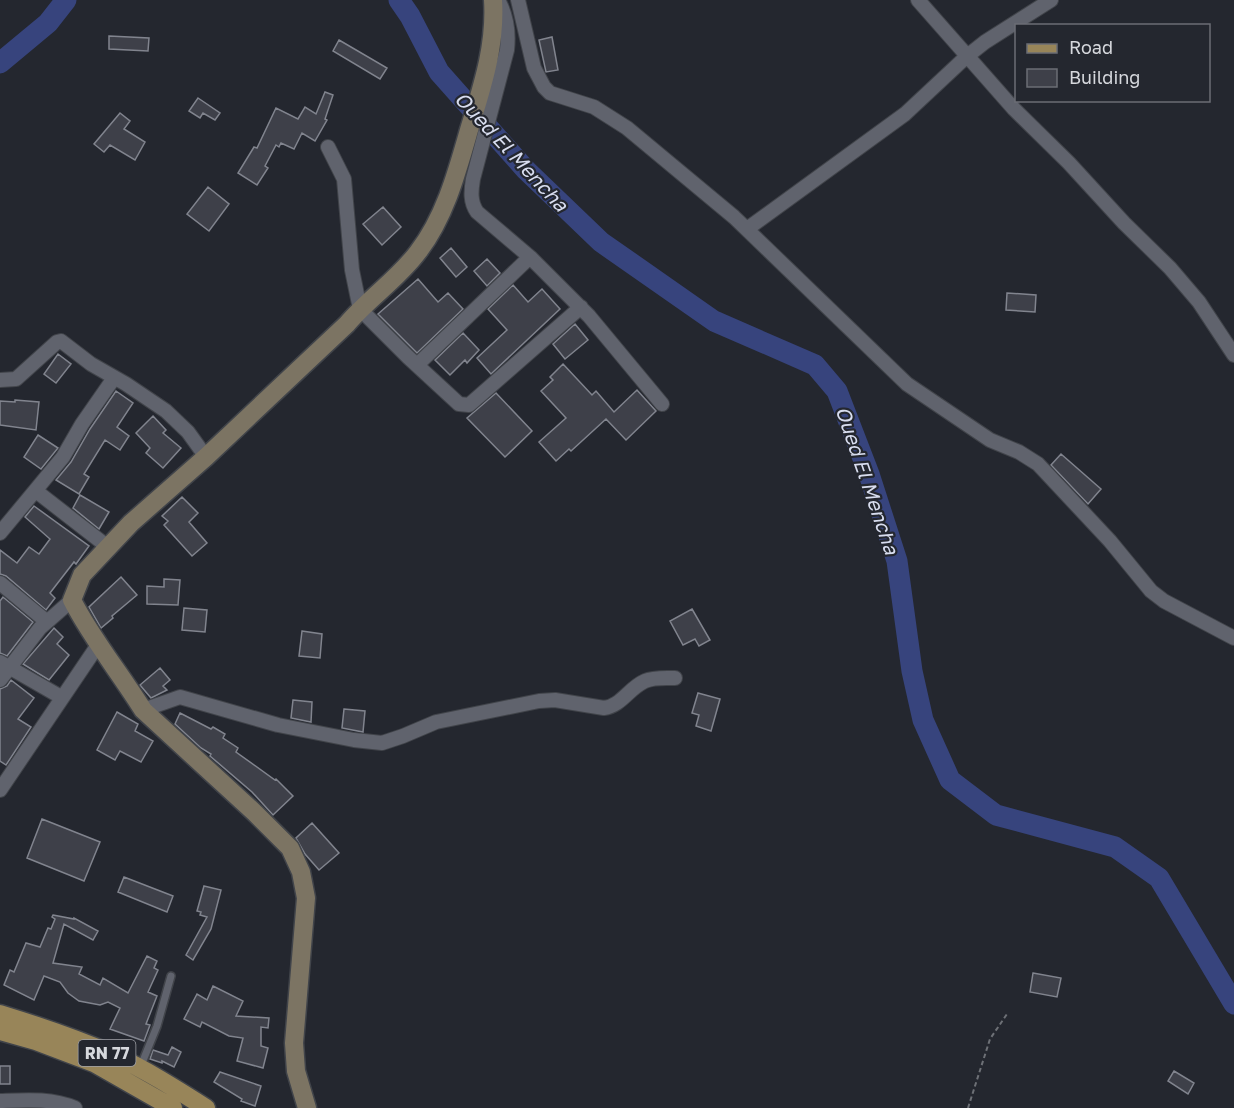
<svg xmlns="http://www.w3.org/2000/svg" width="1234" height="1108" viewBox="0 0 1234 1108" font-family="'Golos Text',sans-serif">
  <rect width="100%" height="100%" fill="#24272f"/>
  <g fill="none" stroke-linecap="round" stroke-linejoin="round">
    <!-- river -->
    <path stroke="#37447d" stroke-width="21" d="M399,0L410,16L439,72L526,170L601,242L714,321L815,365L837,391L869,474L897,561L912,671L923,720L950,780L996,815L1115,847L1159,878L1234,1004
      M0,63L48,23L66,0"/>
  </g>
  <!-- building -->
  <path fill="#3e4049" stroke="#81848e" stroke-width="1.5" d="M109,36L149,38L148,51L109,49Z
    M552,37L558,70L546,72L539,40Z
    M339,40L387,68L380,79L333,51Z
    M325,92L333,95L325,119L327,120L315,141L302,133L294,149L281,143L279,147L276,145L265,166L268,168L257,185L238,173L254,147L257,148L276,108L298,119L305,107L316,114Z
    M198,98L220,113L215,120L203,113L200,118L189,111Z
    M120,113L130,121L124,129L145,142L135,160L110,145L104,152L94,144Z
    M208,187L229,204L209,231L187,214Z
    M383,207L401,227L382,245L363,224Z
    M451,248L467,267L456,277L440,258Z
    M487,259L500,273L487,286L474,271Z
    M418,279L438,302L448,293L463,309L417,353L378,314Z
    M513,285L528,302L542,289L560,309L491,374L477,358L507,330L488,309Z
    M1007,293L1036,295L1035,312L1006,310Z
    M575,324L588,340L565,359L553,344Z
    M463,333L479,350L467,363L465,360L450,375L435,360Z
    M58,354L71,364L56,383L44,374Z
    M563,364L592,395L596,391L614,412L637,390L656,411L626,440L606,419L571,451L569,449L556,461L539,442L566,418L541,391L553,380L550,377Z
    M116,391L133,403L117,427L129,436L120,450L105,440L84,474L89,477L79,494L56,480L71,462L90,429Z
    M496,393L532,431L505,457L467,418Z
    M15,400L39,402L36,430L0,425V401L15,402Z
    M153,416L166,430L163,433L181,448L163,468L146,453L150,448L136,433Z
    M38,435L58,448L41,469L24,457Z
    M1061,454L1101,489L1088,504L1051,465Z
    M80,495L109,512L99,529L73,508Z
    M182,497L198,513L189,522L207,543L192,556L164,525L168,521L162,516Z
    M34,506L89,546L76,564L74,562L50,593L55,598L46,610L6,576L0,574V550L17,563L29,547L39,554L50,539L25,517Z
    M121,577L137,595L112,616L113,618L101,628L89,607Z
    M164,579L180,580L178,605L147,604V586L164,587Z
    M3,597L33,622L7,656L0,653V601Z
    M184,608L207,610L205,632L182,630Z
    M692,609L710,640L699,646L695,639L683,645L670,621Z
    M54,628L63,637L57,644L69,655L49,680L23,664Z
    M302,631L322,634L320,658L299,656Z
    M160,668L170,680L163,686L167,690L151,698L140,685Z
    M11,680L34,698L18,719L31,727L6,765L0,761V689L7,686Z
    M698,693L720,699L711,731L696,726L699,715L692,713Z
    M293,700L312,702L311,722L291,718Z
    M344,709L365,711L363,732L342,728Z
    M117,712L138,724L135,731L153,741L141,762L120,751L115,760L97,750Z
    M180,713L211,729L213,727L225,734L223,738L238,748L236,752L275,780L276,779L293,796L273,815L252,792L210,756L211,754L201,748L175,724Z
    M42,819L100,842L84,881L27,858Z
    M312,823L339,853L319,870L305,854L296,838Z
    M124,877L173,896L167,912L118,892Z
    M204,886L221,890L211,929L193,960L186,955L207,917L200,915L201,912L197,911Z
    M53,915L74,919V918L98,931L93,940L64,924L53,963L82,967L79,974L100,985L103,978L128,993L147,956L157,961L154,968L158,970L148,992L157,996L146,1024L150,1025L144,1041L110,1029L120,1008L108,1002L100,1005L79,1001L68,993L60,982L44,976L34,1000L4,985L10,970L14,972L26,943L40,947L48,928L51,929L55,919L52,917Z
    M1033,973L1061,978L1057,997L1030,992Z
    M213,986L243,1001L236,1016L269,1018L268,1028L261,1027V1046L268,1048L263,1068L237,1061L243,1038L229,1036L202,1022L200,1027L184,1019L197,994L207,1000Z
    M172,1047L181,1052L174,1067L162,1061V1063L150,1059L153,1050L168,1055Z
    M0,1066H10V1084H0Z
    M1174,1071L1194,1083L1188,1094L1168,1081Z
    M220,1072L261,1086L255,1106L241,1101L242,1099L214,1082Z"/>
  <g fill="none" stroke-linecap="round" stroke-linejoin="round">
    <defs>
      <path id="lane" d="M140,1068L157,1026L171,976"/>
      <path id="street" d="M498,0C507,16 509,32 507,50L473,179C471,191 470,202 477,212L530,257L589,316L662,404
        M518,0L534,68L544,87L550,93L594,107L627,128L734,217L907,384L990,440L1019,452L1038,464L1110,541L1151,591L1164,601L1234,638
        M918,0L1014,109L1069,163L1124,223L1170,268L1199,302L1234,355
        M328,147L344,179L352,270L360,309L408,357L459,404L469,405L581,307
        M747,229L905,114L966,57L985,42L1051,0
        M417,365L530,257
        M0,380L16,379L57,342L61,341L91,364L126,384L166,411L188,432L206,457
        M36,491L108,547
        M0,533L63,457L82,424L114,378
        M0,583L46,621
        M0,662L61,697
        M0,680L40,628L72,600
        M143,710L180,697L278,725L354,740L382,743L403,736L436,722L539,701L555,700L604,708C621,706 629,688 645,681C654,677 665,678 675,678
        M0,790L98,645
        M0,1101C26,1100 51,1098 75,1108"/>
      <path id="secondary" d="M307,1108L296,1071L294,1043L306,898L301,872L290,848L255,813L143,710C120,673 92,639 72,600L82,575L131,523L206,457L347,324C369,298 398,279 418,252C445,217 457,172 469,130C482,87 496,46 493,0"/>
      <path id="primary" d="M0,1014C39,1026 77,1039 114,1055C146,1070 176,1089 206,1108
        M0,1031L36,1041L94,1063L173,1108"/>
    </defs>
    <!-- lane casing -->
    <use href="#lane" stroke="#41444a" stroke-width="10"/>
    <!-- street casing -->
    <use href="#street" stroke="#41444a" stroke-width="16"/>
    <!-- secondary casing -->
    <use href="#secondary" stroke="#41444a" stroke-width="21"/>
    <!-- primary casing -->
    <use href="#primary" stroke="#41444a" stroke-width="21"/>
    <!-- path -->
    <path stroke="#6d7076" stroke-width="2" stroke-dasharray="4.5 3" stroke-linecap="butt" d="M968,1108L990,1039L1007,1014"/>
    <!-- lane -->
    <use href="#lane" stroke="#60636d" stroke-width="7"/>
    <!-- street -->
    <use href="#street" stroke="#60636d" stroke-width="14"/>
    <!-- secondary -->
    <use href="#secondary" stroke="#7c7463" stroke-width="18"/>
    <!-- primary -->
    <use href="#primary" stroke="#988559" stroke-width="18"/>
  </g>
  <g text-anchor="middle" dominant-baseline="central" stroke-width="4.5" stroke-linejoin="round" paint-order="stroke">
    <!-- shield labels -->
    <rect fill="#24272f" stroke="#a1a3a9" stroke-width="1.5" x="78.5" y="1040" width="57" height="26" rx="4.5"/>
    <g font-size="16" font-weight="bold" fill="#d6d8dd">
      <text x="107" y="1053">RN 77</text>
    </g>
    <!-- water labels -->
    <g font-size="20" font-style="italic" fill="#d8ddef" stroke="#24272f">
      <text transform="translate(512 151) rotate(47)">Oued El Mencha</text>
      <text transform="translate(868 480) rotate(71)">Oued El Mencha</text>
    </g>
  </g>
  <!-- legend -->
  <rect x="1015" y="24" width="195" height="78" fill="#24272f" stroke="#6b6e75" stroke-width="1.5"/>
  <rect x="1027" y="44" width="30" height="9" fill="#988559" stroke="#6b6e75" stroke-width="1.5"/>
  <text x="1069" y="54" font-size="18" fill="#d6d8dd">Road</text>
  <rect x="1027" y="69" width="30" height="18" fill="#3e4049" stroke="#6b6e75" stroke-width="1.5"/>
  <text x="1069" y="84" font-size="18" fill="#d6d8dd">Building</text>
</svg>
